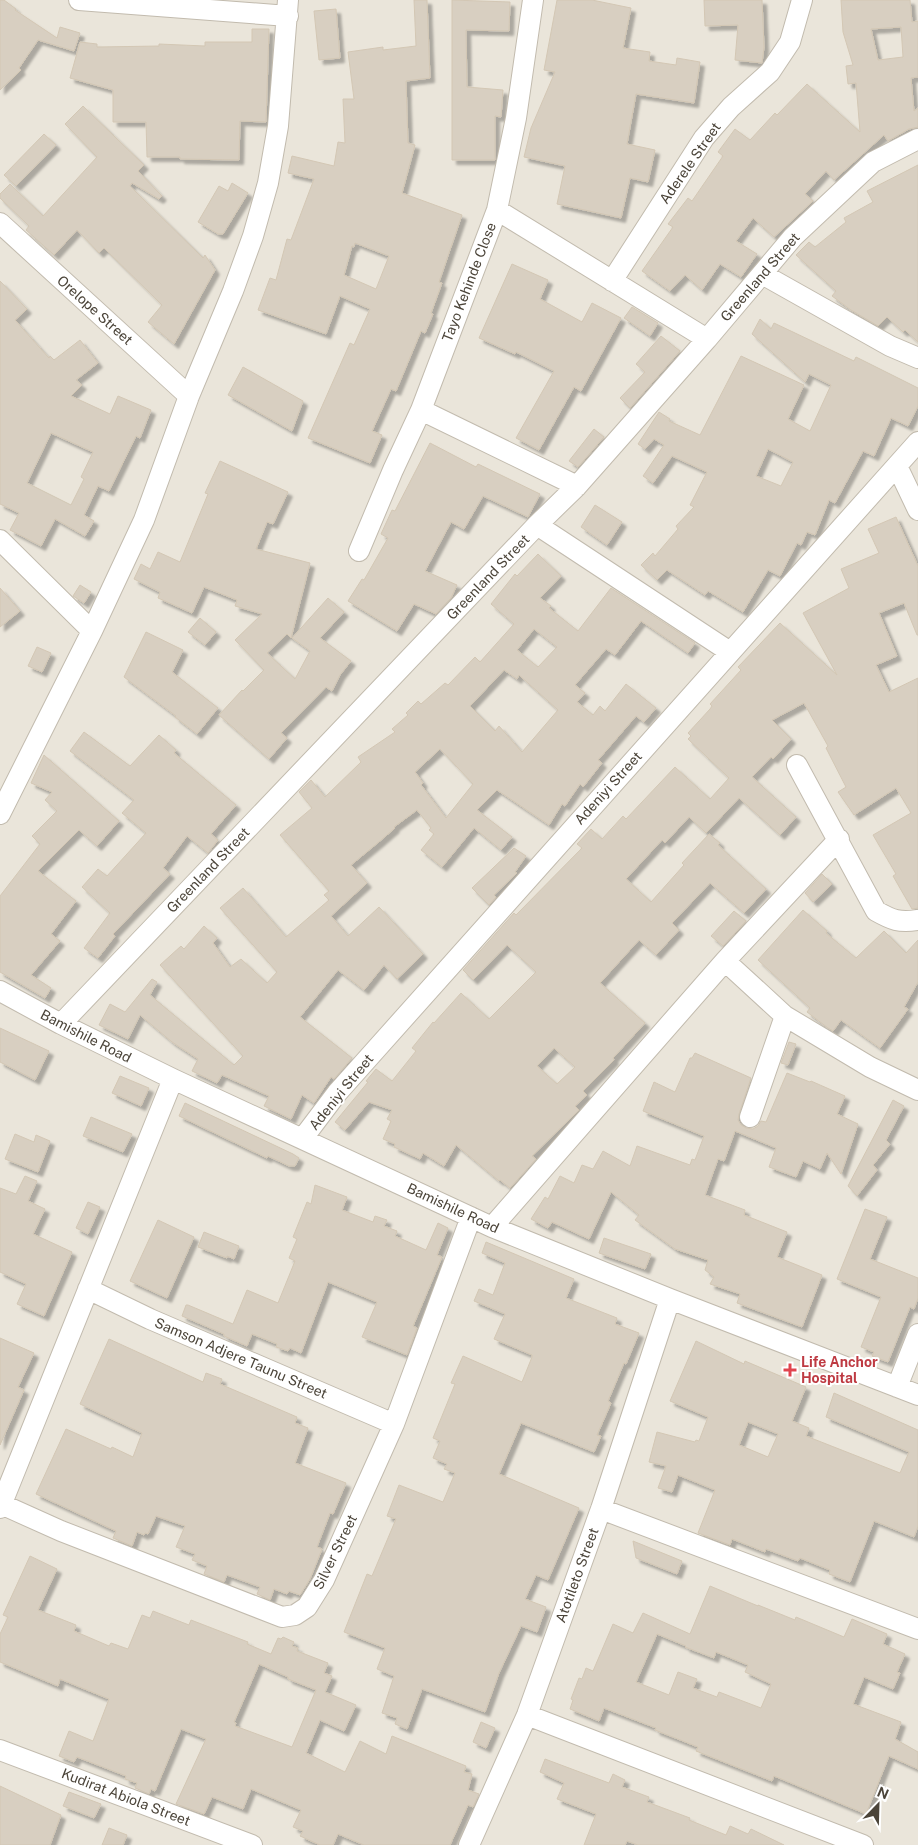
<svg xmlns="http://www.w3.org/2000/svg" width="918" height="1845" viewBox="0 0 918 1845" font-family="'Public Sans',sans-serif">
  <defs>
    <filter id="shadow"><feDropShadow dx="4.5" dy="4.5" stdDeviation="1" flood-color="#0004"/></filter>
  </defs>
  <rect width="100%" height="100%" fill="#f6f3ec"/>
  <!-- residential -->
  <path fill="#eae5da" d="M0,0H918V1845H0Z"/>
  <!-- building -->
  <path fill="#d8cfc1" stroke="#d3c7b4" fill-rule="evenodd" filter="url(#shadow)" d="M0,0H4L16,9L15,10L57,38L60,27L80,33L74,51L38,40L19,68L21,70L0,90Z
    M414,0H427L430,78L406,81L408,143L415,145L402,193L462,215L439,282L442,283L431,313L433,314L425,333L421,331L396,391L391,389L372,431L382,435L370,463L308,438L350,343L354,345L370,309L340,296L326,334L258,310L270,278L276,280L287,239L291,240L314,179L288,173L292,156L334,166L338,142L345,143L343,99H354L348,52L383,47V50L416,46ZM355,243L389,256L376,289L344,275L352,246L354,247Z
    M452,0L510,2L509,31L466,30L467,87L503,90L501,117L495,116V160H452Z
    M557,0H592L631,8L623,48L650,52L649,61L676,65L677,58L700,62L694,103L636,94L627,144L655,150L648,182L630,178L621,218L557,204L565,166L524,157L531,128L555,72L544,70Z
    M704,0H762L764,47L762,63L735,60L738,25L705,26Z
    M841,0H910L912,22L918,21V77L911,78L914,111L918,108V127L909,129L888,141L884,135L834,180L826,171L805,194L813,201L774,237L753,218L736,241L757,254L741,277L720,264L702,290L685,275L670,291L642,271L673,227L668,224L688,198L692,201L723,156L718,152L735,129L750,140L775,113L777,115L807,84L860,132L856,83L848,84L846,66L853,65L843,32ZM901,27L903,57L878,60L871,29Z
    M336,9L340,58L319,60L314,11Z
    M252,29H269L266,122L240,121L239,160L180,159V157H147L146,122H113V90L70,78L80,42L97,44V47L159,46V44L205,46V42H252Z
    M83,106L144,165L138,171L162,196L159,199L132,183L130,186L203,258L205,255L215,270L174,344L148,322L162,305L104,248L99,253L77,230L54,255L26,230L29,226L0,198V194L10,184L43,216L97,157L65,124Z
    M44,134L56,145L16,186L4,175Z
    M918,165V342L905,330L903,332L887,317L878,326L851,310L832,296L836,291L796,255L809,242L815,247L846,222L844,218L873,202L867,191Z
    M232,183L248,193L223,234H218L198,222L219,186L228,191Z
    M512,264L548,280L540,299L582,322L592,303L621,318L581,391L574,387L539,450L516,438L554,371L516,352L515,354L479,338Z
    M0,281L27,309L15,320L49,358L50,356L54,360L80,340L98,363L76,380L82,385L71,396L110,414L118,396L151,410L140,438L136,436L109,491L98,486L84,515L94,521L85,536L55,519L41,546L10,530L19,513L0,504ZM51,433L93,452L81,477L84,479L71,505L27,483Z
    M632,307L658,323L650,336L624,318Z
    M760,319L771,329L774,323L854,361L856,357L918,388V406L908,426L891,418L874,456L863,451L835,503L829,500L815,535L807,532L801,545L797,543L780,576L768,570L743,612L708,591L705,595L667,570L657,580L641,565L653,553L655,556L678,529L676,526L694,507L690,505L707,472L672,456L653,483L643,476L664,445L654,439L645,449L638,444L659,412L670,419L669,421L700,435L741,356L804,385L788,419L810,431L831,385L809,374L805,382L752,334ZM768,449L793,462L781,486L756,476Z
    M661,336L680,351L630,408L620,398L645,372L636,364Z
    M243,367L303,401L292,431L228,395Z
    M594,429L604,437L578,467L569,461Z
    M430,443L476,467L478,464L540,494L528,517L483,496L464,529L451,522L425,571L457,585L451,598L436,614L414,604L397,631L348,601L362,579L364,580L388,538L381,534L392,510L395,511Z
    M220,461L288,492L273,524L267,522L256,549L310,563L291,638L287,634L267,653L295,679L310,651L292,638L328,598L344,612L320,638L351,661L340,675L332,691L326,687L281,733L287,738L269,759L219,715L242,690L243,691L264,670L235,640L262,614L235,606L237,600L204,587L192,613L158,598L160,592L134,579L141,564L150,569L158,552L180,562L208,494L205,493Z
    M595,505L622,522L607,545L581,527Z
    M896,517L918,566V635H917L904,603L879,613L897,656L876,665L889,692L918,678V908L912,909L893,876L896,874L873,835L911,813L896,788L854,815L838,792L846,787L826,748L828,746L804,703L772,720L791,739L773,759L771,757L752,777L796,817L780,835L739,798L706,833L689,817L665,843L662,840L626,879L651,902L684,865L682,863L709,834L720,843L718,845L766,889L744,913L710,883L672,923L679,930L656,955L639,940L600,983L645,1023L613,1058L614,1060L583,1091L587,1095L575,1106L579,1110L532,1156L536,1159L510,1188L500,1180L499,1181L456,1145L444,1166L423,1153L420,1159L394,1147L395,1144L383,1139L391,1121L387,1119L392,1110L369,1102L345,1130L335,1122L368,1082L366,1081L376,1069L392,1081L416,1051L412,1048L433,1022L434,1023L461,993L489,1019L536,972L507,945L473,980L463,970L514,913L516,915L582,848L577,844L591,829L602,839L623,816L626,819L675,767L710,799L729,778L688,739L691,736L688,733L710,709L712,706L710,704L741,670L738,667L780,623L837,675L803,613L849,588L841,569L879,553L868,529ZM554,1048L575,1067L557,1084L537,1066Z
    M538,554L561,576L540,598L551,606L549,608L578,631L611,588L695,643L688,653L641,621L615,655L606,649L575,685L585,693L577,702L593,715L600,706L605,711L626,684L656,708L644,722L636,716L598,760L602,763L583,787L580,784L565,806L562,804L549,825L497,790L477,810L512,837L501,850L474,828L442,867L421,850L434,834L429,830L431,828L417,810L394,827L395,828L380,841L351,865L367,883L331,916L348,936L379,907L423,954L397,979L384,965L364,990L338,970L300,1017L352,1058L334,1079L331,1077L314,1103L302,1095L291,1119L264,1106L269,1096L222,1075L217,1083L192,1071L198,1059L172,1042L140,1015L128,1039L99,1025L110,1004L125,1012L152,979L157,982L150,995L234,1065L243,1056L160,965L181,946L184,949L204,926L217,938L213,943L230,967L241,959L267,983L277,972L220,908L243,888L286,937L329,900L324,895L329,891L280,835L312,808L299,792L311,780L325,797L361,762L358,757L395,732L392,729L408,715L406,713L418,701L421,704L445,683L448,685L475,657L480,662L514,624L491,604L515,574L517,576ZM534,629L557,647L538,667L517,650ZM504,670L517,679L519,675L558,710L522,752L499,726L495,731L470,706ZM440,749L473,784L446,818L421,785L423,783L415,772Z
    M80,585L91,592L84,603L73,596Z
    M0,588L20,611L0,627Z
    M200,618L216,632L205,645L188,632Z
    M146,632L183,650L172,672L218,708L197,734L175,717L176,716L124,677Z
    M37,647L51,653L42,672L28,666Z
    M84,732L130,766L159,735L176,750L174,753L236,805L211,834L218,840L208,853L187,836L163,868L170,874L113,934L115,936L98,958L84,948L110,913L82,887L98,869L107,876L146,833L122,813L134,800L70,751Z
    M44,755L119,821L97,846L79,830L38,871L76,901L51,934L60,941L31,975L51,988L45,998L0,972V896L40,844L32,836L57,811L45,800L52,792L31,783Z
    M514,848L526,856L515,872L517,873L494,895L496,897L489,905L472,888Z
    M822,874L832,884L813,902L805,893Z
    M803,910L827,931L826,933L856,958L884,931L906,953L918,940V982L904,1007L908,1009L880,1048L841,1020L833,1031L828,1028L807,1012L810,1008L758,960Z
    M734,911L746,921L723,946L711,936Z
    M0,1028L49,1051L35,1080L0,1062Z
    M789,1042L796,1044L788,1065L781,1063Z
    M695,1053L751,1078L739,1114L738,1120L741,1125L746,1128L753,1129L758,1126L761,1121L766,1122L787,1073L810,1082L811,1081L845,1096L837,1114L858,1124L841,1174L827,1153L820,1169L803,1161L796,1177L769,1167L776,1148L735,1131L724,1161L718,1159L705,1195L745,1210L744,1215L787,1232L777,1257L822,1275L802,1327L737,1303L740,1294L710,1284L714,1277L705,1270L708,1260L675,1249L635,1220L639,1215L611,1192L589,1239L552,1222L548,1228L531,1219L545,1197L548,1199L560,1176L574,1183L582,1165L593,1169L603,1151L630,1166L637,1146L690,1165L692,1159L695,1160L704,1136L643,1111L654,1082L675,1092L690,1058H692Z
    M120,1076L149,1088L141,1106L112,1093Z
    M893,1100L904,1106L886,1140L890,1144L873,1165L877,1170L857,1196L848,1186Z
    M185,1103L293,1154L299,1158L295,1166H289L268,1156L267,1158L179,1116Z
    M91,1117L132,1134L123,1152L83,1136Z
    M15,1134L34,1142L36,1135L50,1141L38,1172L5,1159Z
    M25,1176L37,1181L28,1201L45,1209L33,1234L72,1252L44,1316L17,1304L26,1284L0,1272V1188L16,1194Z
    M315,1185L347,1197L342,1210L373,1222L375,1216L387,1220L384,1226L397,1231L395,1236L426,1250L438,1223L448,1228L437,1255L442,1257L413,1326L417,1328L407,1355L362,1337L377,1302L328,1282L301,1353L290,1348L288,1351L276,1347L277,1344L252,1334L247,1346L224,1336V1334L182,1316L186,1305H188L233,1324L247,1290L278,1303L295,1261L289,1258L297,1239L293,1237L307,1202L311,1204Z
    M88,1202L100,1207L88,1234L76,1228Z
    M865,1209L887,1217L870,1259L918,1278V1298L914,1309L910,1307L888,1362L872,1356L874,1352L861,1347L881,1297L837,1279Z
    M158,1220L194,1237L167,1298L130,1281Z
    M204,1232L239,1246L234,1259L227,1256V1258L198,1247Z
    M604,1238L651,1254L645,1269L599,1253Z
    M486,1242L574,1279L566,1298L617,1318L615,1324L639,1333L626,1364L624,1363L608,1401L611,1403L597,1435L601,1436L594,1452L521,1423L499,1474L579,1508L548,1580L536,1575L525,1599L546,1607L537,1632L521,1626L499,1673L485,1712L422,1689L407,1729L395,1724L397,1718L382,1713L394,1676L377,1669L385,1648L344,1632L367,1574L372,1576L396,1519L387,1516L399,1485L443,1502L455,1473L444,1469L447,1464L433,1458L440,1441L433,1438L455,1384L451,1383L463,1356L522,1382L532,1357V1355L494,1339L505,1314L474,1301L479,1289L493,1295L505,1263L482,1253Z
    M0,1338L34,1353L18,1387L24,1390L0,1445Z
    M109,1339L203,1382L206,1373L222,1379L220,1384L297,1417L295,1423L308,1428L295,1463L346,1483L333,1514L330,1513L317,1547L322,1549L310,1579L300,1595L289,1591L287,1594L274,1589L270,1600L257,1594L260,1587L227,1575L224,1582L204,1574L207,1566L192,1560L195,1554L176,1547L185,1526L156,1516L148,1534L145,1533L144,1535L137,1532L132,1546L113,1538L116,1531L36,1494L66,1429L111,1449L112,1447L133,1457L142,1433L80,1404Z
    M696,1341L744,1364L745,1361L806,1387L792,1421L809,1428L806,1436L900,1473L909,1452L826,1417L834,1393L918,1430V1526L914,1537L874,1521L850,1582L829,1574L830,1570L800,1558L798,1561L766,1549L765,1552L732,1539L730,1545L698,1533L715,1490L678,1475L672,1492L658,1488L666,1466L649,1462L657,1432L695,1442L696,1440L699,1441L708,1417L670,1401ZM748,1422L778,1434L768,1457L739,1445Z
    M633,1541L682,1561L677,1574L636,1558Z
    M30,1556L57,1569L38,1610L76,1625L74,1631L109,1646L111,1643L128,1649L142,1615L150,1618L153,1611L189,1625L191,1620L248,1642L247,1644L271,1654L278,1638L281,1639L283,1637L294,1642L292,1646L298,1648L297,1651L328,1663L324,1673L332,1676L325,1692L356,1705L344,1731L320,1720L306,1753L345,1772L360,1741L386,1754L392,1736L466,1766L464,1772L472,1774L468,1790L479,1794L473,1807L468,1805L450,1845H364L338,1834L333,1845H320L300,1836L303,1831L293,1827L301,1810L251,1789L243,1809L212,1797L204,1814L176,1804L206,1739L181,1729L155,1791L151,1789L149,1794L135,1788L137,1783L125,1779L126,1776L77,1757L74,1762L59,1756L69,1731L93,1741L109,1699L60,1679L58,1686L0,1662V1634L8,1617L3,1615ZM259,1664L288,1677V1679L316,1690L292,1747L235,1726L236,1723L234,1722Z
    M710,1586L758,1606V1605L795,1620L796,1617L844,1637L852,1619L887,1634L883,1644L905,1654L897,1672L900,1673L893,1689L864,1677L853,1704L901,1722L895,1739L918,1752V1769L889,1756L866,1814L774,1776L772,1781L696,1751L698,1747L655,1730L656,1728L604,1708L599,1721L570,1709L573,1700L571,1699L579,1678L582,1679L586,1668L593,1671L613,1624L633,1633L643,1613L690,1634ZM657,1634L686,1646L685,1647L714,1658L716,1652L748,1665L745,1672L771,1684L761,1708L719,1692L717,1697L693,1688L697,1679L678,1672L669,1695L636,1682Z
    M481,1722L495,1728L486,1748L473,1742Z
    M545,1759L609,1783L613,1774L625,1780L622,1787L649,1797L647,1802L690,1818L689,1820L726,1835L730,1826L748,1834L751,1829L784,1845H638L627,1841L625,1845H584L596,1814L557,1799L564,1783L540,1772Z
    M0,1786L61,1815L50,1845H0Z
    M69,1792L101,1804L94,1818L63,1806Z
    M109,1828L127,1835L123,1845H102Z"/>
  <g fill="none" stroke-linecap="round" stroke-linejoin="round">
    <defs>
      <path id="minor" d="M79,0L288,16
        M497,210L707,339
        M0,223L189,396
        M762,274L890,346L918,358
        M612,281L704,138L731,107L770,72L790,42L802,0
        M421,410L577,486
        M897,466L918,510
        M537,525L730,652
        M0,540L92,631
        M359,551L393,470L421,410L497,210L516,118L533,0
        M797,765L876,911C892,920 899,923 918,920
        M0,814L92,631L144,520L189,396L233,291L253,236L268,183L278,126L288,0
        M725,961L785,1016L870,1067L918,1090
        M0,991L61,1024L173,1079L492,1227L670,1299L918,1395
        M61,1024L537,525L577,486L707,339L793,237L873,162L918,139
        M750,1117L785,1016
        M303,1138L337,1093L918,442
        M492,1227L725,961L839,839
        M88,1289L150,1319L394,1424
        M897,1387L918,1334
        M1,1504L61,1531L282,1617L295,1615L307,1607L324,1580L394,1424L471,1217
        M0,1508L173,1079
        M601,1509L918,1629
        M527,1715L863,1845
        M0,1750L252,1845
        M469,1845L527,1715L601,1509L670,1299"/>
    </defs>
    <!-- minor casing -->
    <use href="#minor" stroke="#c2bbae" stroke-width="22"/>
    <!-- minor -->
    <use href="#minor" stroke="#fff" stroke-width="20"/>
  </g>
  <!-- markers -->
  <path fill="#e0444e" stroke="#fff" stroke-width="2" d="M787.5 1362.5h5v5h5v5h-5v5h-5v-5h-5v-5h5z"/>
  <g text-anchor="middle" dominant-baseline="central" stroke-width="4" stroke-linejoin="round" paint-order="stroke">
    <!-- street labels -->
    <g font-size="14" fill="#4b4439" stroke="#fff">
      <text transform="translate(690 163) rotate(-55)">Aderele Street</text>
      <text transform="translate(760 277) rotate(-49)">Greenland Street</text>
      <text transform="translate(469 282) rotate(-69)">Tayo Kehinde Close</text>
      <text transform="translate(95 310) rotate(42)">Orelope Street</text>
      <text transform="translate(488 577) rotate(-46)">Greenland Street</text>
      <text transform="translate(608 788) rotate(-48)">Adeniyi Street</text>
      <text transform="translate(208 870) rotate(-46)">Greenland Street</text>
      <text transform="translate(86 1036) rotate(27)">Bamishile Road</text>
      <text transform="translate(341 1092) rotate(-51)">Adeniyi Street</text>
      <text transform="translate(453 1208) rotate(25)">Bamishile Road</text>
      <text transform="translate(241 1358) rotate(23)">Samson Adjere Taunu Street</text>
      <text transform="translate(335 1552) rotate(-64)">Silver Street</text>
      <text transform="translate(577 1575) rotate(-70)">Atotileto Street</text>
      <text transform="translate(126 1797) rotate(21)">Kudirat Abiola Street</text>
    </g>
    <!-- health labels -->
    <g font-size="14" font-weight="bold" fill="#be3a42" stroke="#fff" text-anchor="start">
      <text x="801" y="1362">Life Anchor<tspan x="801" dy="16">Hospital</tspan></text>
    </g>
  </g>
  <!-- north arrow -->
  <g transform="translate(878 1805) rotate(23)" stroke="#ffffff" stroke-width="4" paint-order="stroke">
  <path d="M0-4L9 19L0 12L-9 19Z" fill="#4b4439"/>
  <text y="-8" font-size="14" font-weight="bold" text-anchor="middle" fill="#4b4439">N</text>
  </g>
</svg>
